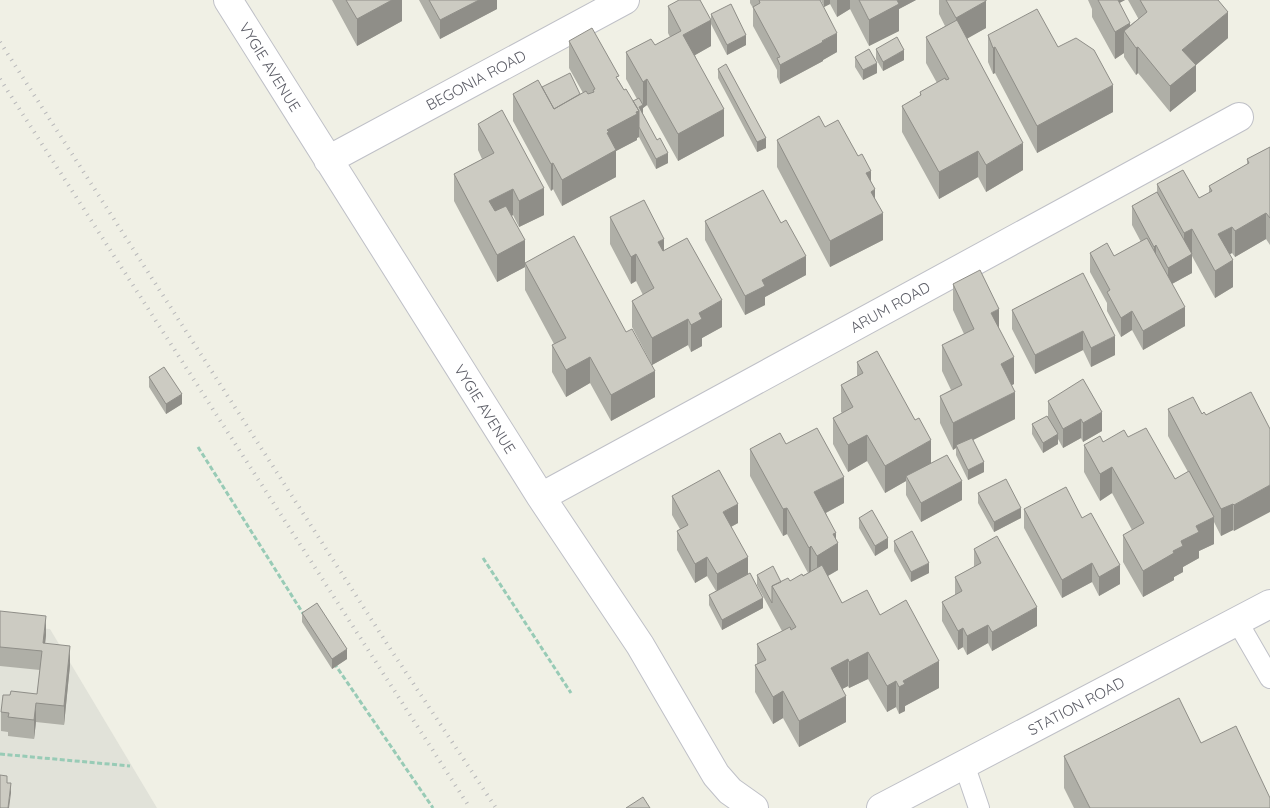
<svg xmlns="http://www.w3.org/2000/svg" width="1270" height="808" viewBox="0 0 1270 808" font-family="Quicksand,sans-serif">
  <rect width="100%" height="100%" fill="#f0f0e5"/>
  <!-- industrial -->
  <path fill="#e1e2d9" d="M0,624L50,629L157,808H0Z"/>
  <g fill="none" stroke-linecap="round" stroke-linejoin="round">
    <defs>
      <path id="service" d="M1237,621L1270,678
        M964,764L979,808"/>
      <path id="minor" d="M228,0L541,497L640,645L716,775L730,791L754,808
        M328,160L625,0
        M541,497L1239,117
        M881,808L1270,604"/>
    </defs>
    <!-- service casing -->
    <use href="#service" stroke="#bfc0c7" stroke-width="22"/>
    <!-- minor casing -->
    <use href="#minor" stroke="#bfc0c7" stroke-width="30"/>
    <!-- path -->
    <path stroke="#98cbb6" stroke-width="3" stroke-dasharray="5 2.5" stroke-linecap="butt" d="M198,447L304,615
      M483,558L571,693
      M334,663L433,808
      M0,754L130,766"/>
    <!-- service -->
    <use href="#service" stroke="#fff" stroke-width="20"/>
    <!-- minor -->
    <use href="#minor" stroke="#fff" stroke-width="28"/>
    <!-- rail -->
    <path stroke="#b8b8ba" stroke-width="4" stroke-dasharray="1 6" stroke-linecap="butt" d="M0,42L391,650L496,808
      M0,79L470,808"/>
  </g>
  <!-- wall -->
  <path fill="#afafa7" d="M332,0H402V21L357,46Z
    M419,0H497V9L440,39Z
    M750,0H820L837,52L823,60V61L780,84L777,77V70L753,26V8L750,3Z
    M821,0H916L899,9V31L869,46L850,9L837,17L830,4L824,7Z
    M939,0H986V28L967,38L1023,170L986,192L978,177L939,199L902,132V106L920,96V92L937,83L926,63V37L945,26L939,14Z
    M1088,0H1125L1119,3L1130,25L1138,19V18L1128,0H1218L1228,38L1196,65V91L1170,112L1138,73L1136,75L1124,57V53L1115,59L1092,17V9Z
    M668,6L711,20V14L746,45L727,55L711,24V46L695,55L724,136L678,161L647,105L643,108V114L668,163L656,169L639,137L637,138V140L616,151V177L562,206L553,189L551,191L513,121V94L542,88L580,94L583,93L569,68V41L619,81L624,90L633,101L637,99L626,79V52L655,45L670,37L668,33Z
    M988,35L1058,47L1113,112L1037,153L995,73L993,74L988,62Z
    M876,49L904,60L883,71L876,59Z
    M855,57L877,73L863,80L855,67Z
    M718,69L766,148L757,152L718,78Z
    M478,124L544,215L519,227L513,215L512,216L525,267L497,282L454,201V174L482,159L478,150Z
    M825,127L871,181L875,199L883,240L830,267L777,167V140Z
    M1270,147V245L1266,239L1235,257L1232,253L1230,254L1233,287L1215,298L1192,256V273L1172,284L1185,326L1143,350L1132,330L1121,337L1107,311V303L1090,272V253L1114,256L1141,242L1132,225V206L1157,192V184L1199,198L1209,193V186L1247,165V159Z
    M610,217L664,250L722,327L702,338V346L691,352L688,345L652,365L632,327V301L643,295L636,281L631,284L610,244Z
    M705,221L806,275L765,297V305L745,315L705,240Z
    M525,263L655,397L611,421L590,383L566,397L552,372V345L554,344L525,290Z
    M1083,273L1115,355L1091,367L1083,350L1035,374L1012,329V310Z
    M953,284L999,329L1014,384L1012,385L1015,419L973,440L984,472L968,480L956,455V448L953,450L940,423V396L951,390L942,371V345L964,334L953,310Z
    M857,362L931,463L962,500L921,522L906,495V481L885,493L867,461L848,472L833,444V418L842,413L841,412V385L857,376Z
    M149,377L182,404L166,414L149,387Z
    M1251,392L1234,531L1233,530L1221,536L1214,522V544L1199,551V558L1183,567V572L1174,577V580L1143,597L1123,562V535L1132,530L1112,493L1100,501L1084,472V445L1128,437L1175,479L1188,472L1168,436V409L1202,414L1206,415Z
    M1048,401L1102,431L1083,442L1081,438L1063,448L1058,439V444L1043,453L1032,434V424L1048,416Z
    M786,444L844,503L826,513L836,540L838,570L828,576L842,603L880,615L939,688L905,706V711L899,714L896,707L887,712L868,679L849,688L848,686L842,689L846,722L799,747L783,718L773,724L755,692V665L757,664V644L782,631L757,585V575L781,582L790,581L808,573L787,534L783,536L750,476V449Z
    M978,493L1021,518L994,532L978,503Z
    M672,496L738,523L731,527L748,574L763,608L722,630L709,605V595L716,591L707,576L695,583L677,550V531L680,529L672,515Z
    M1024,509L1082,518L1120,584L1099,596L1092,582L1062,598L1024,528Z
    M859,518L888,548L875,556L859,528Z
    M894,541L929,573L911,582L894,551Z
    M974,549L1037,626L992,651L988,643L967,655L963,647L958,650L942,621V602L955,595V577L974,567Z
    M0,611L46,635L45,643L70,665L64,725L36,722L34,739L8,736V732L1,731V712L10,695L37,694L40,670L0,666Z
    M302,613L347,659L332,669L302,622Z
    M1201,743L1270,808H1074L1064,788V756Z"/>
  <!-- shaded-wall -->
  <path fill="#8f8e88" d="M392,0H402V21L357,46V19Z
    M479,0H497V9L440,39V20Z
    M824,0H830V4L824,7Z
    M837,0H850V9L837,17Z
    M890,0H916L899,9V31L869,46V20Z
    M1108,0H1125L1108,9Z
    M986,1V28L956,45V18Z
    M1228,12V38L1196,65V91L1170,112V86L1182,50Z
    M711,20V46L683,62V35Z
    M1130,23V40L1124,31V53L1115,59V32Z
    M837,33V52L823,60V61L780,84V65Z
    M746,35V45L727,55V45Z
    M995,47V73L993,74V48Z
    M1138,47V73L1136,75V48Z
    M904,50V60L883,71V62Z
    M877,63V73L863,80V70Z
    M647,79V105L643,108V82Z
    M1113,85V112L1037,153V126Z
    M643,105V115L639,116V137L637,138V140L616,151V177L562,206V180L607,130L636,112L639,107Z
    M724,109V136L678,161V134Z
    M766,138V148L757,152V142Z
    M1023,143V170L986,192V165Z
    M978,151V177L939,199V172Z
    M668,153V163L656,169V159Z
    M553,163V189L551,191V164Z
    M871,171V198L866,173Z
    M544,188V215L519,227V201Z
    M513,189V215L489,227V201Z
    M875,189V216L871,192Z
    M883,213V240L830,267V241Z
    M1266,213V239L1235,257V231Z
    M1232,227V253L1218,261V234Z
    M1192,229V273L1168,286V268L1184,258V233Z
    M664,239V265L658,242Z
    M525,240V267L497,282V255Z
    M1156,245V264L1154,265V247Z
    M636,254V281L631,284V257Z
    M806,256V275L765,297V305L745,315V296L762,280Z
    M1233,260V287L1215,298V271Z
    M722,300V327L702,338V346L691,352V325L699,313Z
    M1185,307V326L1143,350V331Z
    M999,309V336L991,313Z
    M1132,311V330L1121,337V318Z
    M688,319V345L652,365V338Z
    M1083,331V350L1035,374V355Z
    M1115,336V355L1091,367V348Z
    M590,357V383L566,397V370Z
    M1014,357V384L1001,390V364Z
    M655,371V397L611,421V395Z
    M1015,392V419L957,448L956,445V448L953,450V423Z
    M182,394V404L166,414V404Z
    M1102,412V431L1083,442V423Z
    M1081,419V438L1063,448V429Z
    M1058,434V444L1043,453V443Z
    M867,435V461L848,472V445Z
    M931,440V467L906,476V481L885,493V466Z
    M984,462V472L968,480V470Z
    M1112,467V493L1100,501V474Z
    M844,477V503L814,519V492Z
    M962,481V500L921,522V503Z
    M1270,485V512L1234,531V505Z
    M738,504V523L723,531V512Z
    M1233,504V530L1221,536V509Z
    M787,508V534L783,536V509Z
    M1021,508V518L994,532V522Z
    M1214,517V544L1199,551V558L1183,567V572L1174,577V580L1143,597V571L1173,551L1181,541L1196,526Z
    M836,533V544L838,543V570L817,582V556L833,534Z
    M888,538V548L875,556V546Z
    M811,546V573L809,575V548Z
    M707,557V576L695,583V564Z
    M748,557V576L717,593V574Z
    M929,563V573L911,582V572Z
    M1092,563V582L1062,598V580Z
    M1120,565V584L1099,596V577Z
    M763,598V608L722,630V620Z
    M1037,607V626L992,651V632Z
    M46,616V635L43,662V643Z
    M988,625V643L967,655V636Z
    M963,628V647L958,650V631Z
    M70,646V665L64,725V706Z
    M347,649V659L332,669V659Z
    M868,652V679L849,688V662Z
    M848,659V686L831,695V668Z
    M939,661V688L905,706V711L899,714V687L903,681Z
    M896,681V707L887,712V686Z
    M783,691V718L773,724V697Z
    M846,696V722L799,747V721Z
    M36,703V722L34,739V720Z
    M11,783V793L9,808H8Z"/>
  <!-- building -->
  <path fill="#cccbc2" stroke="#8f8e88" d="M346,0H392L357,19Z
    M429,0H479L440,20Z
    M679,0H700L711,20L683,35L724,109L678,134L647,79L643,82L626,52L651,39L655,45L681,31L668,6Z
    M759,0H820L837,33L822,41L823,42L780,65L777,58L780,57L753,7L760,3Z
    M859,0H897L899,4L869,20Z
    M946,0H986V1L956,18Z
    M1098,0H1118L1130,23L1115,32Z
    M1140,0H1218L1228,12L1182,50L1196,65L1170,86L1138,47L1136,48L1124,31L1147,12Z
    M731,4L746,35L727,45L711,14Z
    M1037,9L1058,47L1076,38L1094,50L1113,85L1037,126L995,47L993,48L988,35Z
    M957,20L1023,143L986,165L978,151L939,172L902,106L921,95L920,92L945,78L946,80L949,79L926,37Z
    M592,28L619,76L616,77L624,90L626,89L639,111L636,112L637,114L607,130L609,132L607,133L616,150L562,180L553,163L551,164L513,94L538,80L554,109L586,91L588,94L594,92L593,90L595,89L569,41Z
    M897,37L904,50L883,62L876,49Z
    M869,49L877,63L863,70L855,57Z
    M726,64L766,138L757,142L718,69Z
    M570,73L580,94L554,109L542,87Z
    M639,98L643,105L639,107L657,140L660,138L668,153L656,159L639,127V111L633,101Z
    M502,110L544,188L519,201L513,189L489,201L495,211L506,206L525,240L497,255L454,174L494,153L478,124Z
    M819,116L825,127L838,120L858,156L862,154L871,171L866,173L875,189L871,192L883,213L830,241L777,140Z
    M1270,147V218L1266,213L1235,231L1232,227L1218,234L1233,260L1215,271L1192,229L1184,233L1157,184L1183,170L1199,198L1212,191L1209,186L1249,163L1247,159Z
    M763,190L781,223L786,220L806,256L762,280L765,286L745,296L705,221Z
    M1157,192L1192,254L1168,268L1156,245L1154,247L1132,206Z
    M644,200L664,239L658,242L663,251L687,238L722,300L699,313L702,319L691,325L688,319L652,338L632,301L654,288L636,254L631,257L610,217Z
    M574,236L626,332L632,329L655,371L611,395L590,357L566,370L552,345L566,338L525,263Z
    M1147,238L1185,307L1143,331L1132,311L1121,318L1107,292L1110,290L1090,253L1107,243L1114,256Z
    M980,270L999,309L991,313L1014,357L1001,364L1015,392L953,423L940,396L962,385L942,345L974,329L953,284Z
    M1083,273L1115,336L1091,348L1083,331L1035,355L1012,310Z
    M877,351L915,420L919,418L931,440L885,466L867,435L848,445L833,418L853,407L841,385L863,373L857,362Z
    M164,367L182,394L166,404L149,377Z
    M1083,379L1102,412L1083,423L1081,419L1063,429L1048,401Z
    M1251,392L1270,429V485L1234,505L1233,504L1221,509L1168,409L1193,397L1202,414L1204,412L1206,415Z
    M1047,416L1058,434L1043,443L1032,424Z
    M817,428L844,477L814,492L836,533L833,534L838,543L817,556L811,546L809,548L787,508L783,509L750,449L780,433L786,444Z
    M1146,428L1175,479L1189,471L1214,517L1196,526L1199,532L1181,541L1183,546L1173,551L1174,553L1143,571L1123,535L1144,523L1112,467L1100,474L1084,445L1100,436L1103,442L1124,430L1128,437Z
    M972,438L984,462L968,470L956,445Z
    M947,455L962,481L921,503L906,476Z
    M719,470L738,504L723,512L748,557L717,574L707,557L695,564L677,531L688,525L672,496Z
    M1006,479L1021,508L994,522L978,493Z
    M1066,487L1082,518L1091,513L1120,565L1099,577L1092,563L1062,580L1024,509Z
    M872,510L888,538L875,546L859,518Z
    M912,531L929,563L911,572L894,541Z
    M997,536L1037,607L992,632L988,625L967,636L963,628L958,631L942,602L962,591L955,577L981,563L974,549Z
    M822,565L842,603L867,590L880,615L906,600L939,661L903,681L905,684L899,687L896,681L887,686L868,652L849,662L848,659L831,668L846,696L799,721L783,691L773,697L755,665L766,660L757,644L790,627L791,630L796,627L772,586L788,578L790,581L802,574L803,576Z
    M773,566L781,582L772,586V603L757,575Z
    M750,573L763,598L722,620L709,595Z
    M317,603L347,649L332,659L302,613Z
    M0,611L46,616L43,643L70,646L64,706L36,703L34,720L8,717L9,713L1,712L3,695H10L11,691L37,694L42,651L0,647Z
    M1179,698L1201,743L1236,726L1270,798V808H1090L1064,756Z
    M0,775L7,776V783H11L8,808H0Z
    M643,797L650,808H626Z"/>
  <g text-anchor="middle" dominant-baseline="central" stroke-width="4" stroke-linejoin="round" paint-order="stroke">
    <!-- street labels -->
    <g font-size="15" fill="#5d5e67" stroke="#fff">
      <text transform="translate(270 67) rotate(58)">VYGIE AVENUE</text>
      <text transform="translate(476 80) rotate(-28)">BEGONIA ROAD</text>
      <text transform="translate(890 307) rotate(-29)">ARUM ROAD</text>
      <text transform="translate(485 409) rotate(58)">VYGIE AVENUE</text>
      <text transform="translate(1076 706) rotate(-28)">STATION ROAD</text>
    </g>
  </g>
</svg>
